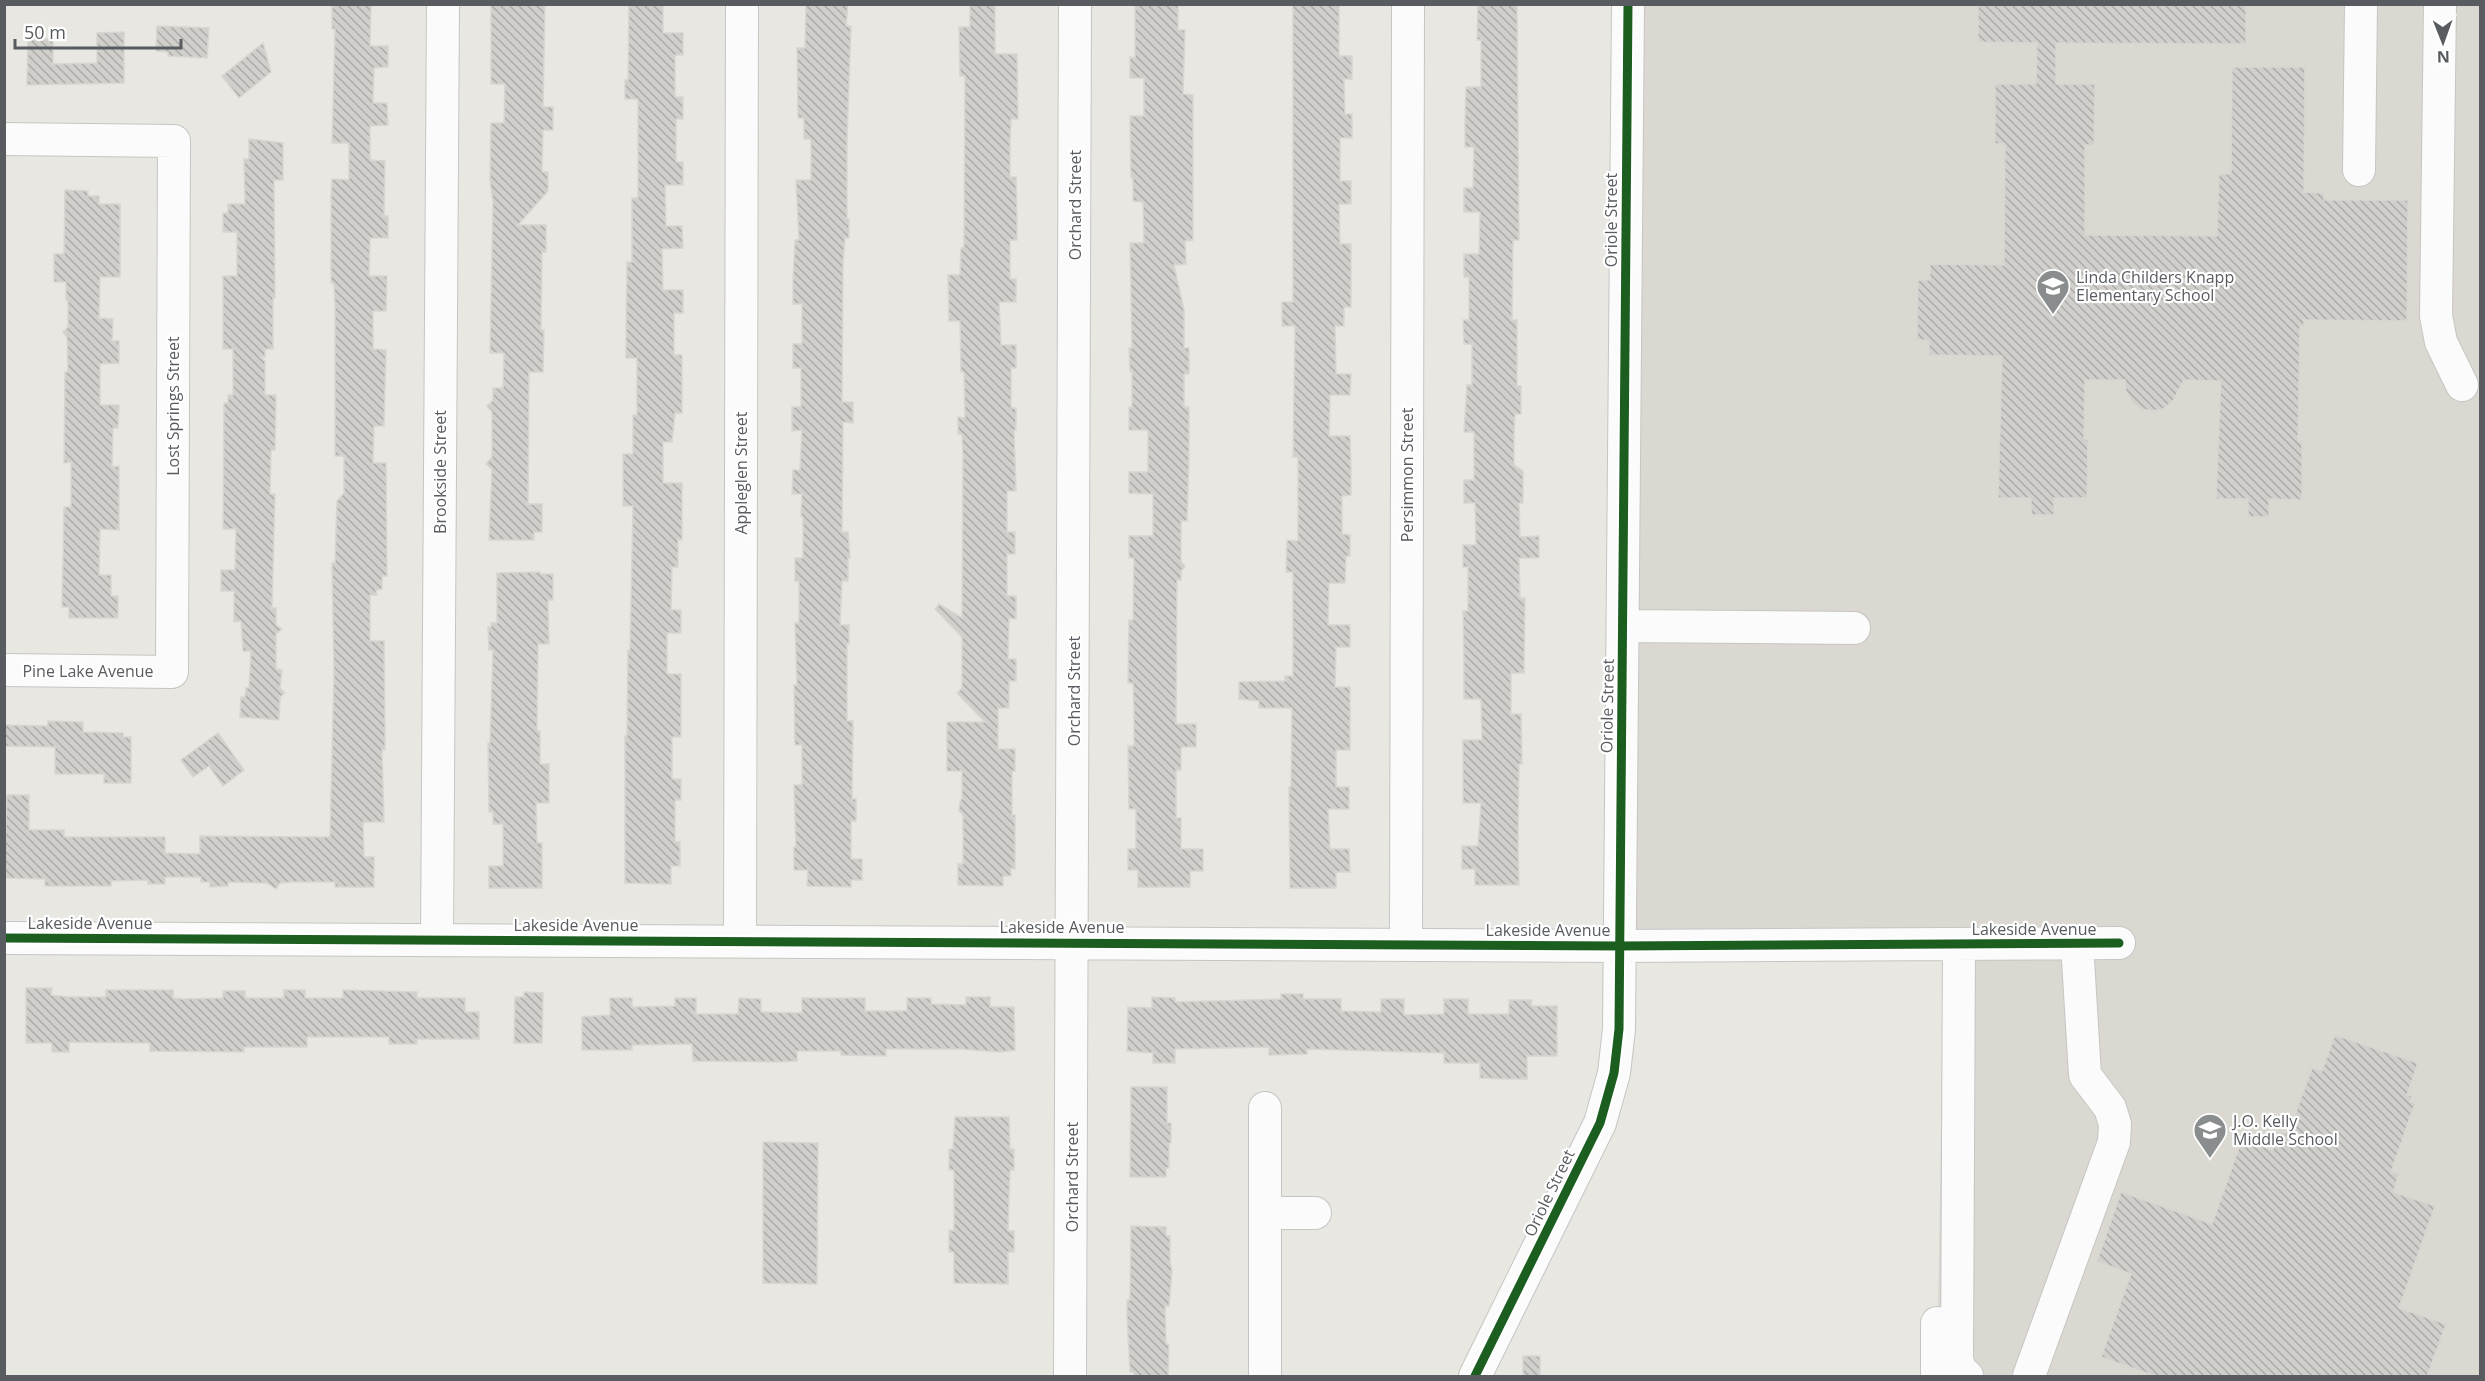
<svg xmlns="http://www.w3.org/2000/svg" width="2485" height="1381" viewBox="0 0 2485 1381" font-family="'Open Sans',sans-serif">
  <defs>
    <pattern id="building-back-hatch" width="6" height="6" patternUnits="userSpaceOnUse" patternTransform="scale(1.5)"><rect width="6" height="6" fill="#d0cfcc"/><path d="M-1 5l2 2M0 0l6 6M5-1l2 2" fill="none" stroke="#acaba9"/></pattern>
  </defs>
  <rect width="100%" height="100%" fill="#e8e7e2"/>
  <!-- education -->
  <path fill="#dad8d1" d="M1628,5H2480V1376H1937L1944,944L1620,946Z"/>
  <!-- building -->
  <path fill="url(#building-back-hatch)" stroke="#d8d6d1" stroke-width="1.5" d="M332,4H371L370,46H388V67L374,68L373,103H387L388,125L370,126V160L385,161L384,216H388V238H370L369,276H387L386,311H373V349L386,350L384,426H374L373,463H386L387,576H382V589L376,590L377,595H370V641H384L385,727V750H382L384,822H363L364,857H374V887H335V882H292L280,883L276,889L267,883L228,882V886L210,887V882H201V877H165V884H148V880L111,881V886H45V879L4,878L7,795H29V830H64V837H165V853L200,854V836L330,837L334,673L332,563H335L337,501L344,493V456H335V305L334,283H331V196L332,179L349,180V143H332L335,29H332Z
    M491,4H545L543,107H553V130H543L542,172H548V191L518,225H546V252H542L541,330H544L543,372H529L528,504H542V532H534V540H489L492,469L486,464L492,457V412L487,406L493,400V388H503L504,353H490L493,202L490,181L491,123H504L505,84H491Z
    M629,4H663V33H683V55H675V97H683V119H676V162H683V185H665L666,226H682L683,248L662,249L663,290H683V313H674V355H682V413H675L672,442H663V483H682V540L678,539V567H672L671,610H681V633H667V674H681V737H672V779H681V800H675V842H680V866H671V884L625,883V736H627L628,650H630L633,506H623V454H633V415H637V358H626V338L627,262H632V198H638V99H625V80H628Z
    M806,4H848L846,26H851L847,139V219H849V238H845L843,263L842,402H853V423L843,422L842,532H848L850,558H848V581H842L840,625H849V644H847V721H853L852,799H856V821H851V859H862V880H851V887L807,886L808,870H794V847H796L794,785H802V745H795L794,685H797L795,623H799V581H795V558H803V517L801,516L802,494H792L793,470H800L802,430L792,431V407H801V368H793V344H802V304H793V281L795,240H799L796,180H811V139H804V118H798L797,48H805Z
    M970,4H995V54H1017L1018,119H1011L1010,142V177H1016L1017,217V240H1010V279H1016V302H999L1001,345H1016V368H1011V408H1016V430H1014L1016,491H1007V532H1015V554H1007V596H1016V619L1009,618L1008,659H1016V681H1009V708H998V749H1015V771H1012V815H1015V869L1011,868V876H1003V886L958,885V864H963V815L959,811L960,802L962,798V771H947V722H985L957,693L962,688V637L935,609L939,604L962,618L963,455L962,434H958V417L965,418L964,372H961L960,321H949L948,275H960L961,249L964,246L965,76H960L959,27H970Z
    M1135,4H1178V30H1185L1183,94L1193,95V240L1185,241L1186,264L1174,265L1184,310V348H1189V374H1184V407H1189V457L1187,521H1181V562L1185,566L1181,571V580H1177L1176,724H1196V747H1181V770H1176V818H1181V849H1203V871H1190V887H1138V870H1128V849H1136V809H1129L1128,746H1134V709L1133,683H1128L1129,620H1133L1134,558H1129V536H1153V494L1129,493V472H1148V430H1129V407H1132V370L1130,371L1129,348H1132L1130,243H1144L1143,202L1133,201V178H1131L1130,116H1144V78H1130V57L1135,58Z
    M1293,4H1339V56H1352V79H1344L1345,114H1352V138H1340V181H1351V204H1339L1340,244H1351V307H1344V326H1335L1336,374H1351L1350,395H1330L1329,436H1350L1351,470V495L1342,496V534L1350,535V556H1346L1345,583H1329L1328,625H1350V647H1336L1335,687H1350V750H1336V787H1349V809H1328L1330,849H1349L1350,872H1336V888H1290L1289,787H1291L1292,708H1259V701L1239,699V682L1285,681V676H1293V572H1286L1287,540L1298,541V457H1293L1295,326H1282V302H1293Z
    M1478,4H1517L1519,240H1513L1512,320H1517V386H1521V414H1515L1514,433V465L1523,471V503H1519L1520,537L1539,536V558H1519L1520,598H1525L1524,673H1511V714H1521L1522,764H1519L1518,845L1519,885H1475V869H1462V846H1478L1481,803H1463V740H1482L1481,699H1464V665L1463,611H1468V567H1463V545H1476L1475,503H1464V480H1474V432H1464L1467,385H1472V344H1464L1463,320H1469V277H1464V254H1479L1480,212H1464V188H1473L1474,147H1465V124L1466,87H1481V40H1477Z
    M1978,4H2246V44L2056,43V84H2095L2094,145H2085V235L2217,236L2219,174H2231L2232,67H2305L2304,192L2324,193V200H2408L2407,321L2304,320V326H2300L2298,441L2302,442V500L2269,499V517H2248V499H2216L2221,381L2184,380L2173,401L2163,409L2152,411L2141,409L2132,402L2126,392L2125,380H2085L2084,439L2088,440L2087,498H2054V515H2031V498H1998L2002,356L1929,355V340H1917L1918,280H1930V264L2004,265L2005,144H1995V84H2036L2037,43L1978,42Z
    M157,26L209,28L207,58L168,56V52L156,51Z
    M124,32V83L27,85L28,39H53V64L97,63V33Z
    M263,43L271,72L239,98L222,76Z
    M249,139L283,143V180H274L275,298H273V349H265V357H260L265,361V395H276L275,450H271L270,494H275L272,608H276V625L282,629L276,634V669L282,670L280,688L285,693L280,697L279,720L240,717L241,697H245L246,688H249L251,651H243L241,621L234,622V591H221V570H235L236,529H223L224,403H228V395H233V349H223V276H237V232H223V213H228V204H245L244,159H249Z
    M65,190L88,191V196H99V204H120V277H100L99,318L113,319L112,341H119V363L100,364V405H119L118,428H113L112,467L119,466V530L100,529L99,575H111V596H118V618H69V607H62L64,507H71V462L64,463L65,372H68L67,337L63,332L68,327V300H66V282H54V254H64Z
    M540,572V574H553V600H548L549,644H538L537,731H540V764H549V803H536L537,843H542V888H489V866H503V824H493V812H489L488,743H490L493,650H489L488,627H491V623H497V573Z
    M48,721L83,722V732L123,733V737H131V783H104V774H55V747L4,746V725L48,726Z
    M218,733L244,770L223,786L209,766L193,777L181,760Z
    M26,988H52L51,995L69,997H106V990H173V998L182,999L223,998V991H245V998H284V990H305V998H343V990L417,992V998H465V1012H479V1039H417V1044H389V1037H307V1047H244V1052L150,1051V1043L69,1042V1052H52V1043H26Z
    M524,992L543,993L542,1043H514L515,997H524Z
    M1281,994H1303V999H1341V1011L1381,1012V999H1404V1015L1444,1014V999H1468V1014H1509V1000H1532L1531,1006H1557V1056H1527V1079H1503L1480,1078V1063H1444V1053L1307,1049V1054L1269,1055V1047L1175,1049V1063H1153V1053L1127,1051L1128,1007L1152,1008V997L1175,998V1002L1215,1001L1281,999Z
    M966,997H990V1007H1014L1015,1050L999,1052L961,1049H886V1056L841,1055V1051H797V1061L777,1062L693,1061L692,1044L632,1045V1050H582V1017L610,1015V998H632V1007L675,1006V998H696V1014H738L739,998L761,999V1012L802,1013V998H865V1011H907V998H931V1004L966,1005Z
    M2335,1035L2418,1063L2407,1095L2412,1096L2410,1101L2415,1103L2391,1172L2399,1174L2393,1192L2435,1206L2399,1308L2446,1324L2427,1377H2158L2101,1357L2131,1274L2097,1261L2121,1192L2212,1224L2242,1139L2273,1150L2280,1131L2288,1134L2312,1068L2322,1071Z
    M1131,1087H1167V1123H1171V1143H1169V1168H1166V1177H1130Z
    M955,1117H1009L1010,1149H1014V1170H1010L1008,1231H1014V1252H1008V1284L954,1283V1252H949V1230L954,1231V1170H949V1149H953Z
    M763,1142L818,1143L817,1284L763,1283Z
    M1131,1226L1166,1227V1236H1170V1262L1172,1271L1169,1306H1165L1166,1344L1169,1345L1168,1377H1134V1372H1130L1127,1316V1300H1130Z
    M1523,1356H1540V1377H1523Z"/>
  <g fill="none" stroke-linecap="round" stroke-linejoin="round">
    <defs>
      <path id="minor" d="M2440,4L2436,316L2441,342L2462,385
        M4,139L174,141L172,672L4,670
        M2359,170L2361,4
        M1623,626L1854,628
        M4,938L1620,946L2119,943
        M437,940L443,4
        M740,941L742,4
        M1959,944L1957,1359L1960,1370L1967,1376
        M1406,945L1408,4
        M1265,1213H1315
        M1070,1376L1075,4
        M1265,1376V1108
        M1475,1376L1600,1123L1614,1073L1619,1029L1628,4
        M1937,1376V1323
        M2029,1376L2114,1142L2115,1124L2110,1108L2085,1075L2077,943"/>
    </defs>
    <!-- minor casing -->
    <use href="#minor" stroke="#c5c5c3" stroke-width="34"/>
    <!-- minor -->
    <use href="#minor" stroke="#fcfbfb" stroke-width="32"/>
    <defs>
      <path id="cycleway" d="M4,938L1620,946L2119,943
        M1475,1376L1600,1123L1614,1073L1619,1029L1628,4"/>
    </defs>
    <!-- cycleway casing -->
    <use href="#cycleway" stroke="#fff" stroke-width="13"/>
    <!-- cycleway -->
    <use href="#cycleway" stroke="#1b5e20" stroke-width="9"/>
  </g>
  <!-- icons -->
  <defs>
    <symbol id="school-pin" viewBox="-11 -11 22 30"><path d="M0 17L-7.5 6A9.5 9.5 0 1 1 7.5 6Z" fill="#8a8d8e" stroke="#fff"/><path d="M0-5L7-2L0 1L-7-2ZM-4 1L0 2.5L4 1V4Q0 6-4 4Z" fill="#fff"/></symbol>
  </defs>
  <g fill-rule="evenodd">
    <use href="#school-pin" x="2034" y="267" width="38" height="52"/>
    <use href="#school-pin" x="2191" y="1111" width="38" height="52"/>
  </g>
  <g text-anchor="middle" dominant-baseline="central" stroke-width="4.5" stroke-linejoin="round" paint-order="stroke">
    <!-- street labels -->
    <g font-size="16" fill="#585c61" stroke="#fff">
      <text transform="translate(1075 205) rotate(-90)">Orchard Street</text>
      <text transform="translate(1611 220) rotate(-90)">Oriole Street</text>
      <text transform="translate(173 406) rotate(-90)">Lost Springs Street</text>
      <text transform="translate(440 472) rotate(-90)">Brookside Street</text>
      <text transform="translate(741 473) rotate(-90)">Appleglen Street</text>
      <text transform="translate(1407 475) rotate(-90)">Persimmon Street</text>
      <text x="88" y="671">Pine Lake Avenue</text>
      <text transform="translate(1074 691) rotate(-90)">Orchard Street</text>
      <text transform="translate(1607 706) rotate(-89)">Oriole Street</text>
      <text x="90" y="923">Lakeside Avenue</text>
      <text x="576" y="925">Lakeside Avenue</text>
      <text x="1062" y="927">Lakeside Avenue</text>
      <text x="2034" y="929">Lakeside Avenue</text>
      <text x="1548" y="930">Lakeside Avenue</text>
      <text transform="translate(1072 1177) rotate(-90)">Orchard Street</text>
      <text transform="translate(1549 1193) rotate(-64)">Oriole Street</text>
    </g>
    <!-- poi labels -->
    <g font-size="16" fill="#585c61" stroke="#fff" text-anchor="start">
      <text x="2076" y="277">Linda Childers Knapp<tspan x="2076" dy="18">Elementary School</tspan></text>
      <text x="2233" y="1121">J.O. Kelly<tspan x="2233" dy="18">Middle School</tspan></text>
    </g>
  </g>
  <!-- border -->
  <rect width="2485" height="1381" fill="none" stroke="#585c61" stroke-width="12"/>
  <!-- north arrow -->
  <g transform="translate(2443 42) rotate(179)" stroke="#ffffff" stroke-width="4.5" paint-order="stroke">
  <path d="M0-4.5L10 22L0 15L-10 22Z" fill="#585c61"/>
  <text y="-9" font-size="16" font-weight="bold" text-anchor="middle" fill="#585c61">N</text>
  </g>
  <!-- scale -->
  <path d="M15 39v9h166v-9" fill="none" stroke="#585c61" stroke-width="3"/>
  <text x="24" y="39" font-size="18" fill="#585c61" stroke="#ffffff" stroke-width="4.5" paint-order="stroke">50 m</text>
</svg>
